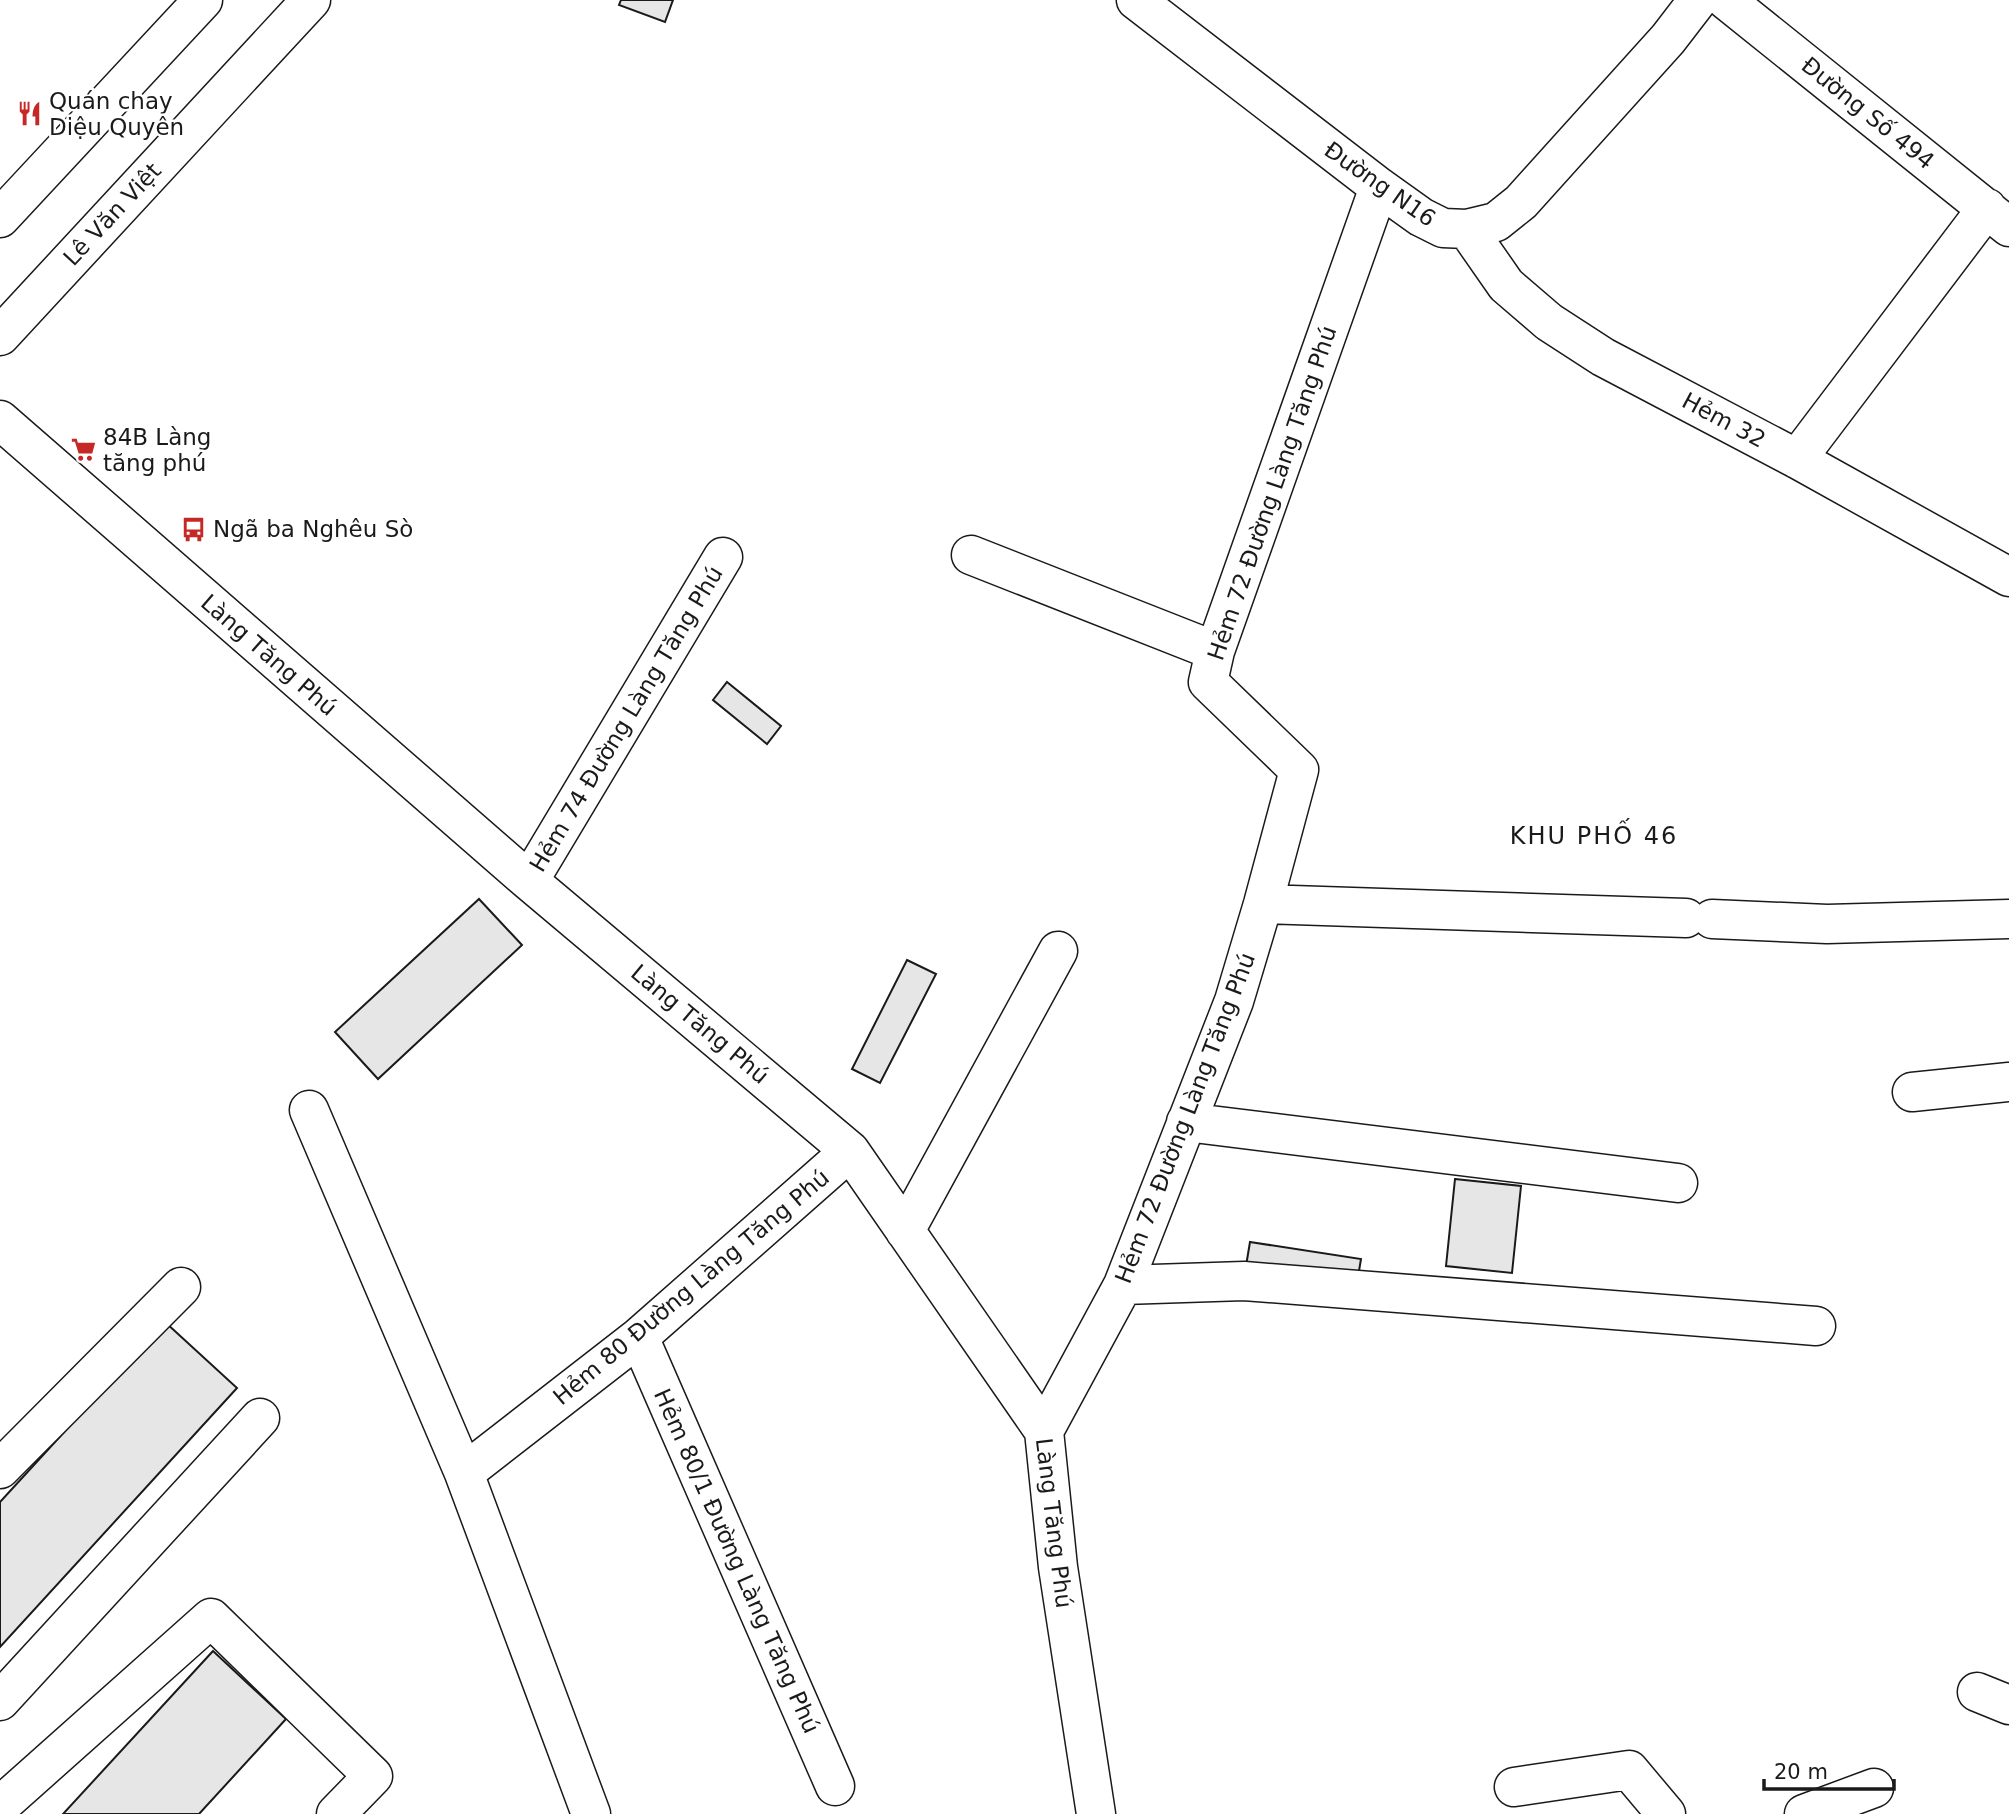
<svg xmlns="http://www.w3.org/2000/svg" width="2009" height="1814" viewBox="0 0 2009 1814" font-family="'DejaVu Sans',sans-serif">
  <rect width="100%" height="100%" fill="#fff"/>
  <!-- building -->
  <path fill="#e6e6e6" stroke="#1a1a1a" stroke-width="2" d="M621,0H673L665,22L619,5Z
    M727,682L781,726L767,744L713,700Z
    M479,899L522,945L378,1079L335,1032Z
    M907,960L936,974L880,1083L852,1069Z
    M1455,1179L1521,1186L1512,1273L1446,1266Z
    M1250,1242L1361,1259L1357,1283L1246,1266Z
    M165,1322L237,1388L0,1647V1502Z
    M213,1651L286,1719L199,1814H63Z"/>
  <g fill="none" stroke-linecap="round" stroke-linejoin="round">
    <defs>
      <path id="minor" d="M1136,0L1379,187L1421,217L1443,228L1467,229L1496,222L1521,202L1668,39L1698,0
        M1726,0L2009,227
        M1467,229L1506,285L1549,322L1603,357L1797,459L2009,577
        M0,420L529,881L850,1151L1044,1431L1058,1567L1096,1814
        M1797,459L1987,208
        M971,555L1215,651
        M529,881L723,557
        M1263,904L1686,918
        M1712,919L1827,924L2009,919
        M1912,1092L2009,1082
        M309,1110L464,1473L591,1814
        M1186,1122L1678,1183
        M905,1231L1058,951
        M1123,1285L1244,1281L1816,1326
        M639,1337L835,1786
        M1044,1431L1123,1285L1234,1001L1263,904L1299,770L1208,682L1215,651L1379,187
        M0,1469L181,1287
        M464,1473L639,1337L850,1151
        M1977,1692L2009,1705
        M0,1701L260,1418
        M1514,1787L1629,1770L1666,1814
        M0,1806L211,1618L373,1776L336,1814
        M1804,1814L1874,1788"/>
      <path id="major" d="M0,218L203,0
        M0,336L311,0"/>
    </defs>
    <!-- minor casing -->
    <use href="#minor" stroke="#1a1a1a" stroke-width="41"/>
    <!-- major casing -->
    <use href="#major" stroke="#1a1a1a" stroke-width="41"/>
    <!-- minor -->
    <use href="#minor" stroke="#fff" stroke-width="38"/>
    <!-- major -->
    <use href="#major" stroke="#fff" stroke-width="38"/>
  </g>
  <!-- icons -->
  <defs>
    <symbol id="restaurant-bare" viewBox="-9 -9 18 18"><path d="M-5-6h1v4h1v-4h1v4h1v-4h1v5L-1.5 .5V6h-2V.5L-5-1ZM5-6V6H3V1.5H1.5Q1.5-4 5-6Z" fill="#c62828" stroke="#fff" stroke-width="2.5" paint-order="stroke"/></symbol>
    <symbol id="supermarket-bare" viewBox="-9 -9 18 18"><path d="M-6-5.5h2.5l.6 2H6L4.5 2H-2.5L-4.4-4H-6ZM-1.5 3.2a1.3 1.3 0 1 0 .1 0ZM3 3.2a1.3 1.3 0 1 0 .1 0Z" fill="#c62828" stroke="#fff" stroke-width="2.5" paint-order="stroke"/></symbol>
    <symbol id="bus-bare" viewBox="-9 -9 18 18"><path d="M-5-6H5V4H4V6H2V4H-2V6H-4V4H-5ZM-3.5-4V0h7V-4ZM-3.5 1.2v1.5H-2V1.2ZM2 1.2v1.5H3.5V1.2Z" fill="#c62828" stroke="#fff" stroke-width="2.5" paint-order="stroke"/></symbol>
  </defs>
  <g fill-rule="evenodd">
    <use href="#restaurant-bare" x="12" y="96" width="35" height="35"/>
    <use href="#supermarket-bare" x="66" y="432" width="35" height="35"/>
    <use href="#bus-bare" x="176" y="512" width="35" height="35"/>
  </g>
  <g text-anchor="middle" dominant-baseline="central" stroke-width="5" stroke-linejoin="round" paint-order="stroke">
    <!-- poi labels -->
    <g font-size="23" fill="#1a1a1a" stroke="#fff" text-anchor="start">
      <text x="49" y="101">Quán chay<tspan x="49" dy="26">Diệu Quyên</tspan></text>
      <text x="103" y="437">84B Làng<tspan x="103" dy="26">tăng phú</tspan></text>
      <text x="213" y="529">Ngã ba Nghêu Sò</text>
    </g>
    <!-- street labels -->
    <g font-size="23" fill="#1a1a1a" stroke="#fff">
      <text transform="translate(1868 113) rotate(39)">Đường Số 494</text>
      <text transform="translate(1380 184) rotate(35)">Đường N16</text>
      <text transform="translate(112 214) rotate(-47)">Lê Văn Việt</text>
      <text transform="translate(1724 420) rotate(28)">Hẻm 32</text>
      <text transform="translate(1272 493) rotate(-71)">Hẻm 72 Đường Làng Tăng Phú</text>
      <text transform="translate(269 655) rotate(41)">Làng Tăng Phú</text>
      <text transform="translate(626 719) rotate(-59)">Hẻm 74 Đường Làng Tăng Phú</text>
      <text transform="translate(700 1024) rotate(40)">Làng Tăng Phú</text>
      <text transform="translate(1185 1118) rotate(-69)">Hẻm 72 Đường Làng Tăng Phú</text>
      <text transform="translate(691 1287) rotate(-40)">Hẻm 80 Đường Làng Tăng Phú</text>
      <text transform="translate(1054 1523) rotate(83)">Làng Tăng Phú</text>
      <text transform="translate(737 1561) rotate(66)">Hẻm 80/1 Đường Làng Tăng Phú</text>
    </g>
    <!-- neighbourhood labels -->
    <g font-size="24" letter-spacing="2" fill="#1a1a1a" stroke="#fff">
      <text x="1594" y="836">KHU PHỐ 46</text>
    </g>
  </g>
  <!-- scale -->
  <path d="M1764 1779v10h130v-10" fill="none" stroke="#1a1a1a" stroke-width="3.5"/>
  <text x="1774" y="1779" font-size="21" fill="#1a1a1a" stroke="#ffffff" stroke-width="5" paint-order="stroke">20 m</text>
</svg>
